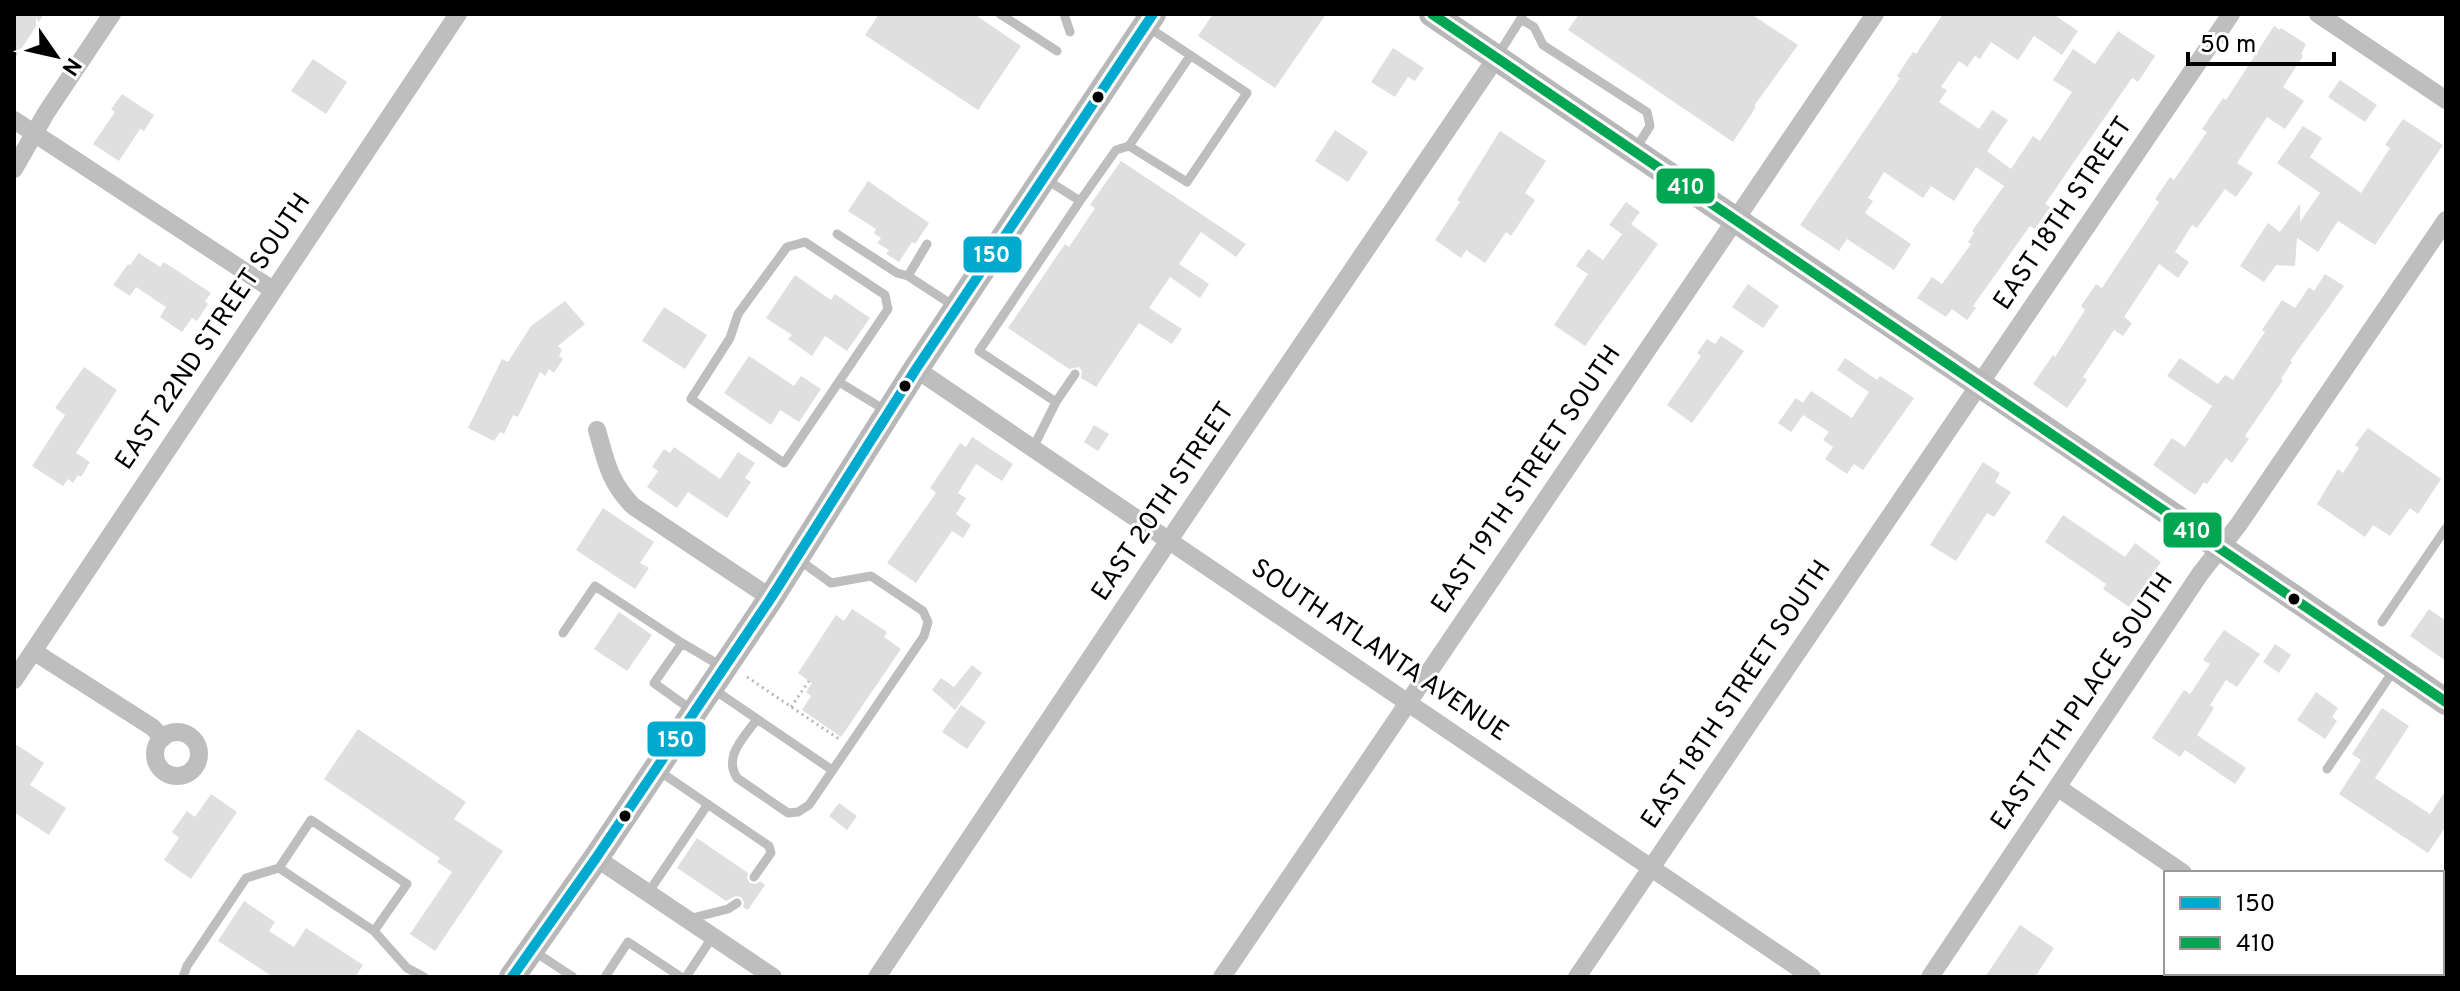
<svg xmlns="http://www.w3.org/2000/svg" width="2460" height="991" viewBox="0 0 2460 991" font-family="Overpass,sans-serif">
  <rect width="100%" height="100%" fill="#fff"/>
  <!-- building -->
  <path fill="#dfdfdf" d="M14,14H44L14,60Z
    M879,14H974L1021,46L978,110L865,35Z
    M1213,14H1326L1275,88L1198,36Z
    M1579,14H1751L1798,45L1754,106L1756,107L1733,142L1568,30Z
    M1943,14H2053L2078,31L2062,55L2034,36L2018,60L1991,42L1980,59L1975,56L1967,67L1959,61L1941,87L1947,90L1939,102L1979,129L1992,110L2008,120L1987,151L2011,169L2033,136L2040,141L2072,92L2053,80L2073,49L2095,64L2118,31L2155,56L2138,82L2132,78L2045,204L2050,207L2035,229L2030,226L1973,306L1976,308L1967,320L1952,309L1946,317L1917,298L1932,277L1942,284L1971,244L1968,242L1974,233L1972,231L2004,186L1976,167L1954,201L1931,186L1923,198L1884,172L1868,198L1873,201L1865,213L1911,244L1894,270L1847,239L1839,251L1800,225L1900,78L1897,76L1913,52L1916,54Z
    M2274,26L2280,30L2281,28L2306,44L2301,54L2303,56L2283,87L2304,101L2285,129L2267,117L2237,163L2253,173L2236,197L2225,189L2197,228L2192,225L2175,252L2189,262L2178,278L2159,264L2124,317L2132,323L2123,336L2114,330L2083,377L2087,380L2067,408L2033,384L2053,355L2055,357L2085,310L2081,306L2096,284L2102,288L2159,202L2155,199L2170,177L2174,180L2207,132L2202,129L2223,98L2226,100Z
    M1393,48L1424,68L1415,81L1408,77L1395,97L1371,82Z
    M313,59L347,82L326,114L291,91Z
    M2340,80L2377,105L2365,122L2328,97Z
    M122,94L154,115L144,131L140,129L119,161L93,144L115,112L111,109Z
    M2403,119L2443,145L2375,245L2338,221L2318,252L2297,238L2295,266L2276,265L2264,282L2240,266L2268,223L2280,232L2300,204V222L2320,193L2277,163L2303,126L2322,138L2310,157L2361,193L2390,148L2385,145Z
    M1335,130L1368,152L1348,182L1315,161Z
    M1500,131L1546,161L1525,193L1535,200L1511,236L1506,232L1485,263L1466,250L1461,258L1435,240L1460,202L1457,200Z
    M1121,161L1246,244L1236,257L1201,232L1179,264L1209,284L1200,298L1170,277L1149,308L1182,329L1172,344L1139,323L1096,387L1081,378L1082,371L1079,367L1069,369L1008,328L1065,244L1069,247L1095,208L1090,205Z
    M868,181L929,223L915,244L912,242L899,262L886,254L889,250L877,243L881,238L874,233L876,229L848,211Z
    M1626,202L1640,212L1631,224L1658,244L1585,346L1554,325L1588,274L1576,266L1588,249L1603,260L1622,234L1609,225Z
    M139,253L160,267L164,262L211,293L205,301L208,304L197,321L192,318L182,332L160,317L166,307L136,287L130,296L113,285L128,264L130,265Z
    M2325,274L2344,286L2290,361L2292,362L2281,379L2283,380L2245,436L2249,439L2232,463L2226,458L2207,484L2204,482L2195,495L2153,465L2172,438L2185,447L2212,406L2167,376L2180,358L2218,384L2225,375L2233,380L2265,332L2262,330L2282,300L2295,308L2309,287L2314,291Z
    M795,275L831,300L835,294L870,318L847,351L825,336L812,356L788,339L792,335L766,318Z
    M1748,284L1779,306L1763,328L1732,307Z
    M565,301L585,324L558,346L562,350L559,356L563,359L554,373L549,369L545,376L540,372L518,417L513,415L504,434L500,432L494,441L468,428L502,359L508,362L531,326Z
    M664,307L707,335L685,369L642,341Z
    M1721,336L1744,351L1692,423L1667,405L1701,356L1697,353L1707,339L1715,344Z
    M749,356L794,386L801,376L821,389L799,422L780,410L771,425L724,393Z
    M1845,358L1877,380L1880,376L1914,398L1863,470L1854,464L1847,474L1825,459L1833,447L1823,440L1829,432L1803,415L1791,432L1778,423L1796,398L1803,403L1811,391L1852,418L1869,392L1837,370Z
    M84,367L117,390L76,453L90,462L81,477L78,475L73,483L68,479L63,486L32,466L65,415L55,408Z
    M1094,425L1109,434L1098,451L1084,442Z
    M2368,428L2441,479L2418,514L2410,508L2390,536L2373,525L2365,537L2317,504L2338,469L2343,473L2359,448L2355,445Z
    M972,437L1013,464L1002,481L976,464L958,493L966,498L956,514L971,525L963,538L952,531L916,583L887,563L936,493L930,488L960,443L966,447Z
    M674,447L720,479L738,452L755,463L745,478L751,482L727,518L688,492L677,508L647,487L658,471L652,467L664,449L670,453Z
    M1983,462L2000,473L1995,482L2011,492L1994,517L1987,513L1956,561L1930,545Z
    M603,508L654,542L640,563L649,568L635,589L576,550Z
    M2063,515L2125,557L2135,543L2161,562L2129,607L2103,589L2106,584L2045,542Z
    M852,609L887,632L884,637L901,649L841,737L802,710L811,696L806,692L812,683L798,673L836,615L844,621Z
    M2429,609L2446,621V661L2410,636Z
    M619,612L652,635L627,671L594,649Z
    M2224,630L2260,654L2237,687L2226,680L2210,705L2214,708L2197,735L2246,768L2235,784L2185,750L2180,757L2152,738L2184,690L2190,694L2210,664L2203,660Z
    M2275,644L2291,655L2279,673L2263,662Z
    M972,665L982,673L955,710L932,690L941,678L954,687Z
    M2316,692L2338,708L2332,717L2337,721L2325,739L2297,720Z
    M961,705L986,722L967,749L942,732Z
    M2382,708L2409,726L2375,778L2430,814L2446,790V826L2428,853L2339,794L2361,760L2352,754Z
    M358,729L466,802L454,819L503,851L435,951L410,934L452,872L437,862L440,858L324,779Z
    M14,743L44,763L30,785L66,808L49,835L14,812Z
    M211,794L237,812L191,879L164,860L179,838L172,832L187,811L195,817Z
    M839,803L857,816L847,830L829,816Z
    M697,838L748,873L747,879L750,883L756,884L760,881L765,885L748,910L743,907L744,902L741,897L736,896L726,901L677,868Z
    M244,901L275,922L269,931L294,947L306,928L363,965L355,977H273L218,941Z
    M2020,925L2054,948L2035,977H1985Z"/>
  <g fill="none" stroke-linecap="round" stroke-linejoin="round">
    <!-- path -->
    <path stroke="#b9b9b9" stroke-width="3" stroke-dasharray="2 4" stroke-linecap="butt" d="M747,677L839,739
      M791,707L809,681"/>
    <!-- service -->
    <path stroke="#bebebe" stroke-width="9" d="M1000,14L1057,51
      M1064,14L1070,32
      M1521,19L1534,27L1543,45L1647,112L1650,126L1636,148
      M1498,55L1522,17
      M1129,146L1187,182L1247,93L1148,27
      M1047,180L1080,201L1116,150L1129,146L1190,56
      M837,234L897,273L908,276L954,306
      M805,242L885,295L888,309L784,463L691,399L730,338L738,314L787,247Z
      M908,276L927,244
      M839,382L885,410
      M1056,402L979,351L1080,201
      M1033,448L1056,402L1075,374
      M2382,622L2446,528
      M563,633L595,586L682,643L721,666
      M682,643L654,683L693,711
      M713,689L832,770
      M757,719C744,738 723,756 737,778L788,813L798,812L809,805L924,636L928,622L923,611L871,576L831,583L798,559
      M2327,769L2394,670
      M659,771L769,846L771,853L754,877
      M648,893L708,804
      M688,919L728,909L737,903
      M374,931L407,884L311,820L279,868L374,931L407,968L424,977
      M532,950L573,977
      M183,977L187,966L246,878L279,868
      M605,977L628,942L681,977
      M686,977L713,936"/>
    <!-- minor -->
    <path stroke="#bebebe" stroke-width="18" d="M2318,14L2446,100
      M14,120L273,290
      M14,169L46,113L112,14
      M916,369L1812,977
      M597,430C606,461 609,482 633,506L771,598
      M33,651L152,727L163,738
      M14,680L458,14
      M155 754a22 22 0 1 1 44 0a22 22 0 1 1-44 0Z
      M2057,787L2183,873
      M596,858L773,977
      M2329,973L2335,977
      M877,977L1182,521L1496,58
      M1222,977L1875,14
      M1577,977L2231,14
      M1930,977L2200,574L2239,524L2446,220"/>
    <!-- secondary -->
    <path stroke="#b8b8b8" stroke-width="26" d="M1432,14C1769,244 2110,470 2446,702
      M512,977L596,858L771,598L916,369L1153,14"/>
    <defs>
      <path id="bus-1" d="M512,977L596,858L771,598L916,369L1153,14"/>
      <path id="bus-2" d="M1432,14L2446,702"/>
    </defs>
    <!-- bus-1 casing -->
    <use href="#bus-1" stroke="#fff" stroke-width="16"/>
    <!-- bus-2 casing -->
    <use href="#bus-2" stroke="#fff" stroke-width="16"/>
    <!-- bus-1 -->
    <use href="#bus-1" stroke="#00a9ce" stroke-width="10"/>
    <!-- bus-2 -->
    <use href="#bus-2" stroke="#00a651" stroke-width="10"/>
  </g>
  <!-- markers -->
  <g fill="#000" stroke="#fff" stroke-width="3">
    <circle cx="1098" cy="97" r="7"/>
    <circle cx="905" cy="386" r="7"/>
    <circle cx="2294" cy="599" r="7"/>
    <circle cx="625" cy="816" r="7"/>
  </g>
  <g text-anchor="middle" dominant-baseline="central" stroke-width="6" stroke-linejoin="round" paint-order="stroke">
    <!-- street labels -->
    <g font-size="26" fill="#000" stroke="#fff">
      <text transform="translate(2064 214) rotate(-56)">EAST 18TH STREET</text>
      <text transform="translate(214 332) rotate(-56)">EAST 22ND STREET SOUTH</text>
      <text transform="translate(1527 480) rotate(-56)">EAST 19TH STREET SOUTH</text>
      <text transform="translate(1164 502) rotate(-56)">EAST 20TH STREET</text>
      <text transform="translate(1379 651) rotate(34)">SOUTH ATLANTA AVENUE</text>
      <text transform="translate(1737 695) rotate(-56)">EAST 18TH STREET SOUTH</text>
      <text transform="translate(2083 702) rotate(-56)">EAST 17TH PLACE SOUTH</text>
    </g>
  </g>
  <g stroke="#fff" stroke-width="3">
    <rect x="1655" y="167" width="61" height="38" rx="8" fill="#00a651"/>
    <rect x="962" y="235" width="61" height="39" rx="8" fill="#00a9ce"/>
    <rect x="2162" y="511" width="61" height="38" rx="8" fill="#00a651"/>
    <rect x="646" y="720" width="61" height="38" rx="8" fill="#00a9ce"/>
  </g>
  <g font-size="22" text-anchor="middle" font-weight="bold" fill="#fff">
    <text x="1686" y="194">410</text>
    <text x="992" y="262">150</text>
    <text x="2192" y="538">410</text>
    <text x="676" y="747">150</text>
  </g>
  <!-- border -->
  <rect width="2460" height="991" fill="none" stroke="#000000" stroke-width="32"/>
  <!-- legend -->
  <rect x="2164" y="871" width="280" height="104" fill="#ffffff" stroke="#999999" stroke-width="2"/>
  <rect x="2180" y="897" width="40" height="12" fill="#00a9ce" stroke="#999999" stroke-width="2"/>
  <text x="2236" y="911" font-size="24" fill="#000000">150</text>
  <rect x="2180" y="937" width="40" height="12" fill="#00a651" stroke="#999999" stroke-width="2"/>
  <text x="2236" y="951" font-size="24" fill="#000000">410</text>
  <!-- north arrow -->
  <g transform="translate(56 56) rotate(124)" stroke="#ffffff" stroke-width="6" paint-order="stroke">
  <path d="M0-6L14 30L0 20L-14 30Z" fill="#000000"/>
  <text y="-12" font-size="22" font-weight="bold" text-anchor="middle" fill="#000000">N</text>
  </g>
  <!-- scale -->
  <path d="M2188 52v12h146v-12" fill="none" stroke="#000000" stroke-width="4"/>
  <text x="2200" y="52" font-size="24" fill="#000000" stroke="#ffffff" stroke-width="6" paint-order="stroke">50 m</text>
</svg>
